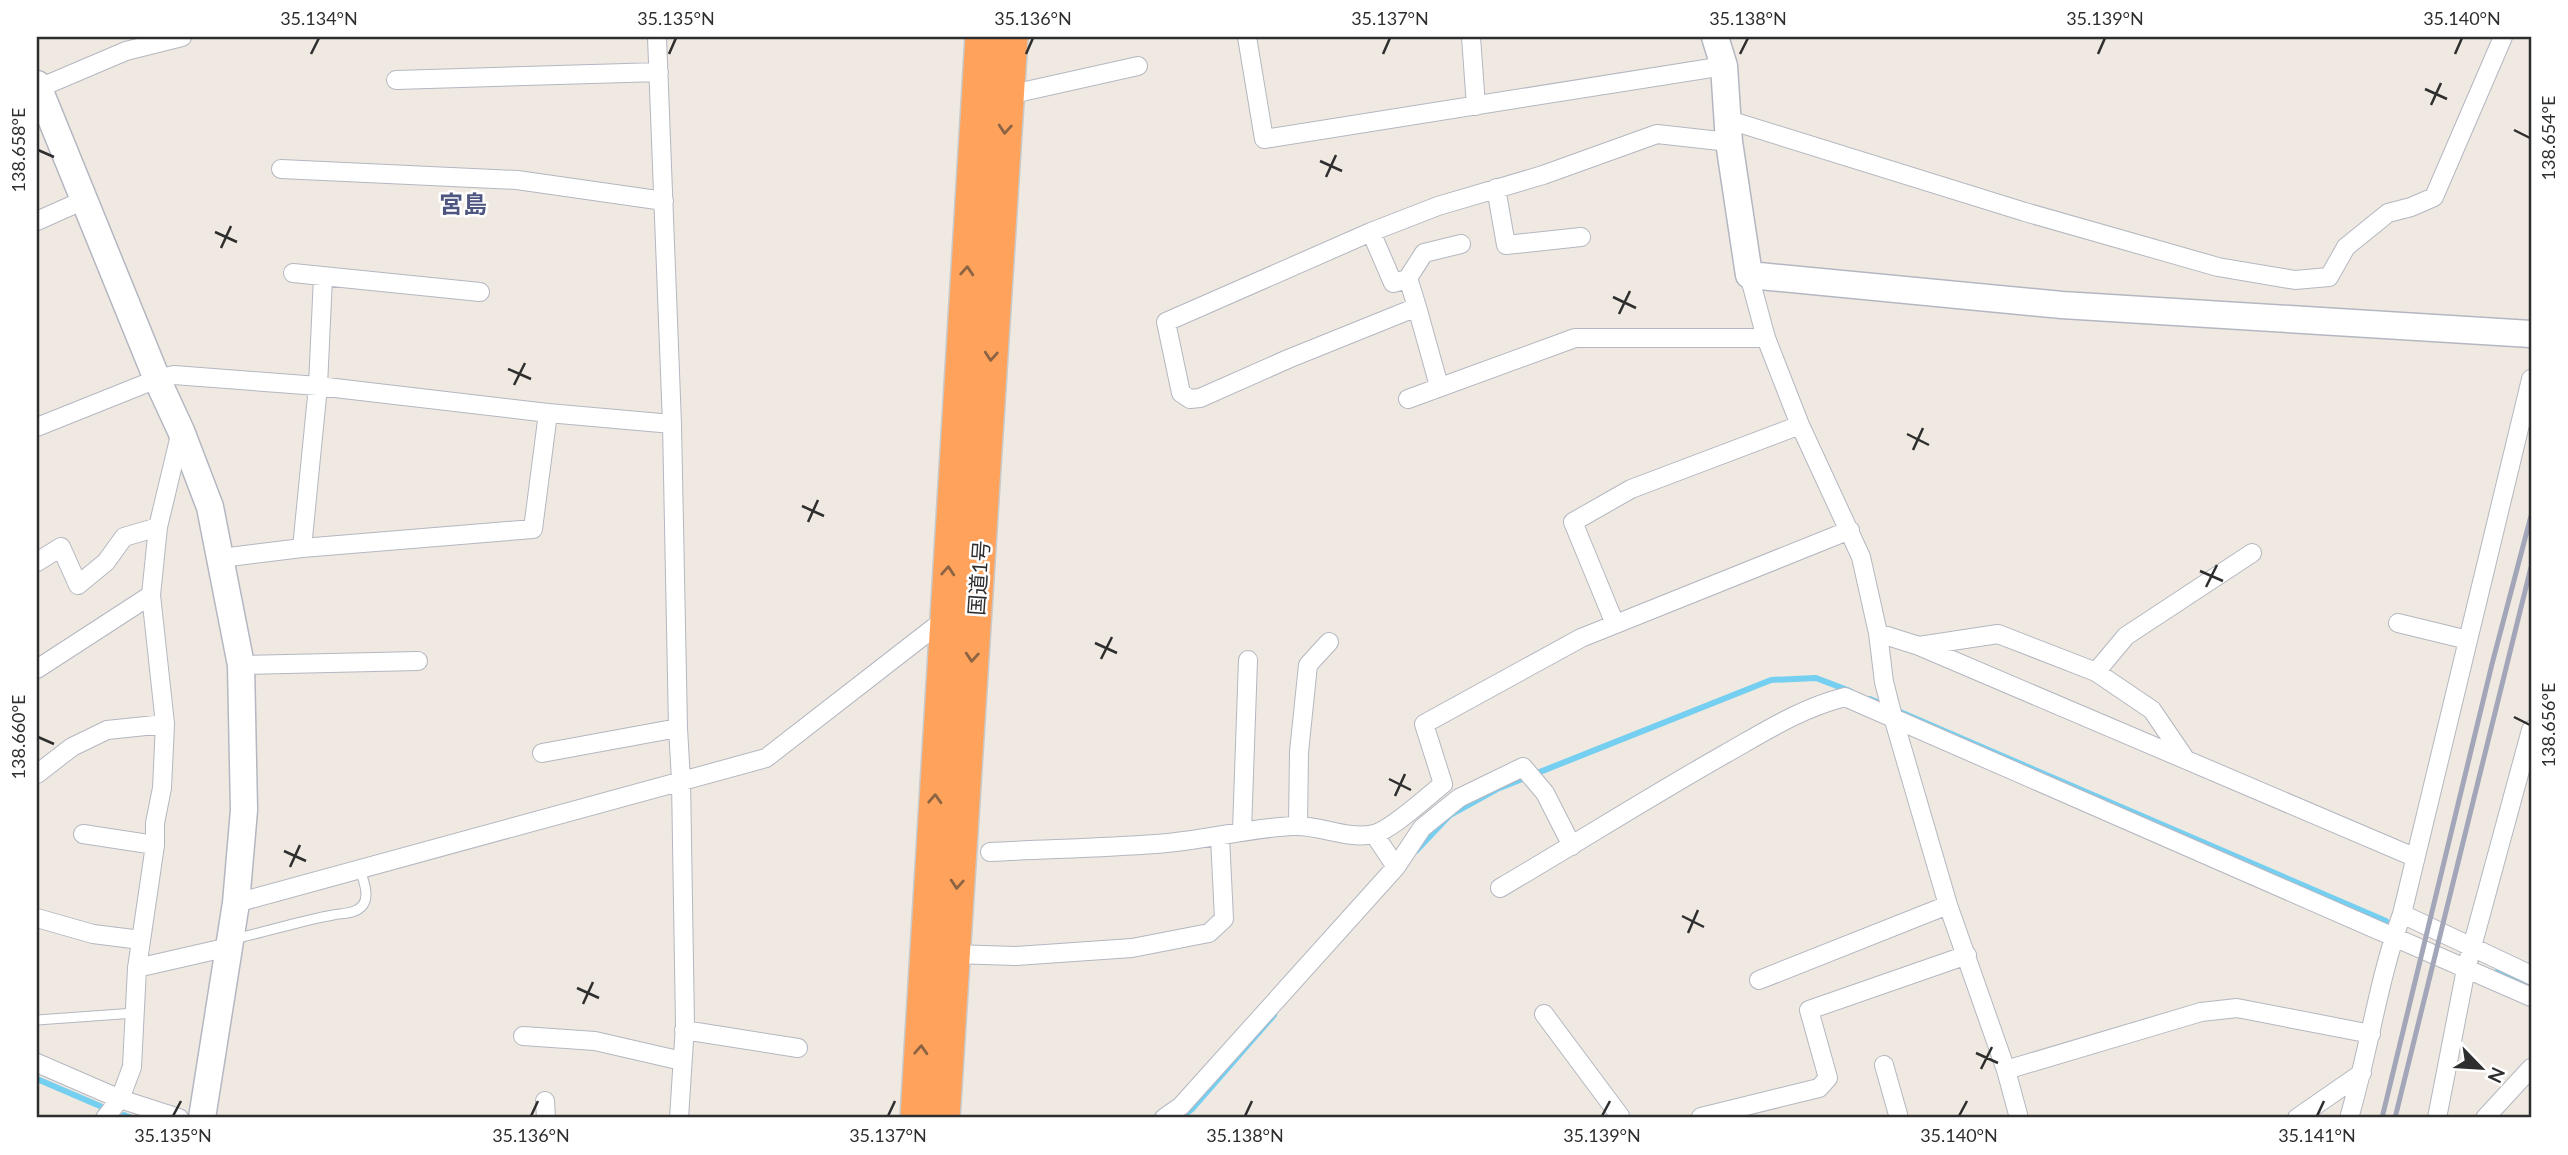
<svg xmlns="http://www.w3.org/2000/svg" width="2568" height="1155" viewBox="0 0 2568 1155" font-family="Lato,'Noto Sans JP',sans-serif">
  <rect width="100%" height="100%" fill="#efe9e1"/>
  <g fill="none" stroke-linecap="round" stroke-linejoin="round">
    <!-- stream -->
    <path stroke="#75cff0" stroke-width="6" d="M1870,699L2386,921
      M1416,851L1450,815L1497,789L1771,680L1816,678L1850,691
      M2497,972L2531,986
      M37,1079L100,1106
      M124,1115L132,1118
      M1181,1118L1192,1109L1274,1015"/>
    <defs>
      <path id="lane" d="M233,939C267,932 299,921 333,915C343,913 356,914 363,905C370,895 363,880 360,869
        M37,1020L135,1013"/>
      <path id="street" d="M657,37L672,424L678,728L681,780L685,1025L679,1118
        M1247,37L1264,139L1724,66
        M1471,37L1476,106
        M396,80L659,72
        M39,88L126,51L182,37
        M1008,95L1138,66
        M1729,120L2025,212L2218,267L2295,280L2329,277L2346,247L2388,213L2411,207L2434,197L2503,37
        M281,169L517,180L664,201
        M1496,188L1506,245L1581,237
        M37,221L84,200
        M1371,232L1393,283L1408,279
        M293,273L480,292
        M1749,275L1766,338L1800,425L1861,557L1878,633L1884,682L1893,717L1948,905L2006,1070L2019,1118
        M1417,307L1408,278L1424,253L1461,244
        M1439,386L1417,307L1288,359L1200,398L1190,399L1181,393L1166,322L1371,232L1438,206L1543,175L1657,134L1729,142
        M1408,399L1575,338H1766
        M37,427L157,379L174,375L318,386L548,413L672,424
        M302,548L318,386L323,277
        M221,558L302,548L533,529L548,413
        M37,562L61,547L78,585L106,562L124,537L158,527
        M2398,623L2468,640
        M1615,624L1573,522L1631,489L1800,425
        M1878,633L1919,646L1998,634L2096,672L2152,710L2184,757
        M1919,646L2414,857
        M241,665L418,661
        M37,669L151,595
        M2096,672L2126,636L2252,553
        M542,753L678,728
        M37,774L72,747L107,730L165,724
        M1298,826L1299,752L1308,665L1329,642
        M1242,830L1248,660
        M83,834L155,845
        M1374,834L1396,867
        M990,852C1046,849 1101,848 1156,844C1203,841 1247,828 1294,826C1321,825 1347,840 1374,834C1390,831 1428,796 1443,784L1424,724L1581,638L1850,530
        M1500,888C1575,844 1649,797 1725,754C1764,732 1801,708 1845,697L2531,997
        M236,903L766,758L945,619
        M2402,914L2531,975
        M37,918L93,934L141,940
        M952,954L1016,956L1132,948L1209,933L1224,919L1220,837
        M137,968L229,947
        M1759,980L1948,905
        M1544,1014L1620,1116L1618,1118
        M684,1030L798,1048
        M523,1036L595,1041L682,1061
        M37,1063L120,1099L179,1118
        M1884,1065L1899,1118
        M2006,1070L2201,1012L2237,1008L2371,1034
        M545,1101L546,1118
        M1701,1117L1819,1088L1828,1078L1809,1010L1967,955
        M105,1118L120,1099L132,1067L137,968L155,845V823L162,788L165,724L151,595L158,527L181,431
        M1164,1118L1181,1106L1396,867L1422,828L1459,798L1523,767L1545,793L1572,846
        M2297,1118L2362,1073
        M2349,1118C2369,1051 2378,980 2402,914L2531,379
        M2437,1118L2466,969L2531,730
        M2485,1118L2531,1068"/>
      <path id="secondary" d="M1715,37L1724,66L1729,142L1749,275L2062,305L2531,334
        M37,84L157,379L181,431L210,507L241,665L244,810L236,903L202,1118"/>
      <path id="highway" d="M917,1118L982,37
        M943,1118L1011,37"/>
    </defs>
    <!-- lane casing -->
    <use href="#lane" stroke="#b4b7c1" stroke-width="11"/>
    <!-- street casing -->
    <use href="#street" stroke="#b4b7c1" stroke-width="20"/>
    <!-- secondary casing -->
    <use href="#secondary" stroke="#b4b7c1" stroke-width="29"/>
    <!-- highway casing -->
    <use href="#highway" stroke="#c9c9c9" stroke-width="36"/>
    <!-- lane -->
    <use href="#lane" stroke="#fff" stroke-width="9"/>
    <!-- street -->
    <use href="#street" stroke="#fff" stroke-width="18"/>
    <!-- secondary -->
    <use href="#secondary" stroke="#fff" stroke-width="26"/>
    <!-- highway -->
    <use href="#highway" stroke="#ffa35c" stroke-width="33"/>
    <!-- rail -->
    <path stroke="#a3a6b8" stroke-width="5" d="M2382,1118L2492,664L2531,516
      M2395,1118L2531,567"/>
  </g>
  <!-- one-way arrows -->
  <defs><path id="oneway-chevron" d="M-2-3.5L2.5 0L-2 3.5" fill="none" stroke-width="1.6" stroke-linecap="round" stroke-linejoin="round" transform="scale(1.75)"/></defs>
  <g stroke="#8c6343">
    <use href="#oneway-chevron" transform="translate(1005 129) rotate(94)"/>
    <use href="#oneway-chevron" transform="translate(967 271) rotate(-86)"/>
    <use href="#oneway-chevron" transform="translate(991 356) rotate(94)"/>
    <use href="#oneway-chevron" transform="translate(948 571) rotate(-86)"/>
    <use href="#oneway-chevron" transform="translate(972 657) rotate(94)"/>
    <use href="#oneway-chevron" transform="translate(935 799) rotate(-87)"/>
    <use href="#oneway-chevron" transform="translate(957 884) rotate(94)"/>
    <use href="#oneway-chevron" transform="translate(921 1050) rotate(-87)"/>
  </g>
  <!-- ticks -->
  <path fill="none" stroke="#2e2e2e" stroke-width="2.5" d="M311,54L319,38M669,54L676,38M1026,54L1033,38M1383,54L1390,38M1740,54L1748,38M2098,54L2105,38M2455,54L2462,38M2425,89L2447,99M2431,105L2441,83M2514,130L2530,138M38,150L54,157M1320,161L1342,171M1326,177L1336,155M215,232L237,242M221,248L231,226M1613,297L1636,308M1619,314L1630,291M508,369L531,379M514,385L525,363M1907,434L1929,445M1913,450L1923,428M802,506L824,516M808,522L818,500M2200,571L2223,581M2206,587L2217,565M1095,643L1117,653M1101,659L1112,637M2514,717L2530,725M38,737L54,744M1389,779L1411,790M1395,796L1405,774M284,851L306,861M290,867L300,845M1682,916L1704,927M1688,933L1698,910M577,988L599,998M583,1004L593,982M1976,1053L1998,1063M1981,1069L1992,1047M173,1116L181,1101M531,1116L538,1101M888,1116L895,1101M1245,1116L1252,1101M1602,1116L1610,1101M1959,1116L1967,1101M2317,1116L2324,1101"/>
  <g text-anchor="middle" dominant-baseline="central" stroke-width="5" stroke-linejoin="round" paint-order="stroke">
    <!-- street labels -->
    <g font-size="21" fill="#2e2e2e" stroke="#fff">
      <text transform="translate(978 578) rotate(-86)">国道1号</text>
    </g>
    <!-- quarter labels -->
    <g font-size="24" font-weight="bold" fill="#4d5680" stroke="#fff">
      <text x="463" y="203">宮島</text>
    </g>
  </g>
  <!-- border -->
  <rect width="2568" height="1155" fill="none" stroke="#ffffff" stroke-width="77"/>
  <!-- north arrow -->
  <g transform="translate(2481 1068) rotate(115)" stroke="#ffffff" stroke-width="5" paint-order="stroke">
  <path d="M0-5L12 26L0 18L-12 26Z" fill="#2e2e2e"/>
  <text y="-10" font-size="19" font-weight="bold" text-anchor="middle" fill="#2e2e2e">N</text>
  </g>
  <rect x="38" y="38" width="2492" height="1078" fill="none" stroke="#2e2e2e" stroke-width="2.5"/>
  <g font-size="18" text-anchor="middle" fill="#2e2e2e">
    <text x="319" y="25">35.134°N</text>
    <text x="676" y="25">35.135°N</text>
    <text x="1033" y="25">35.136°N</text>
    <text x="1390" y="25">35.137°N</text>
    <text x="1748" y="25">35.138°N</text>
    <text x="2105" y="25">35.139°N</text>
    <text x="2462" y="25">35.140°N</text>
    <text transform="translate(2549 138) rotate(-90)" y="6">138.654°E</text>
    <text transform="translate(19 150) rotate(-90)" y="6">138.658°E</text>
    <text transform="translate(2549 725) rotate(-90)" y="6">138.656°E</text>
    <text transform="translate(19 737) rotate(-90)" y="6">138.660°E</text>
    <text x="173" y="1142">35.135°N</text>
    <text x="531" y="1142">35.136°N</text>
    <text x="888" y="1142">35.137°N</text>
    <text x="1245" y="1142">35.138°N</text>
    <text x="1602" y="1142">35.139°N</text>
    <text x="1959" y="1142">35.140°N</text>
    <text x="2317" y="1142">35.141°N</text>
  </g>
</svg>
